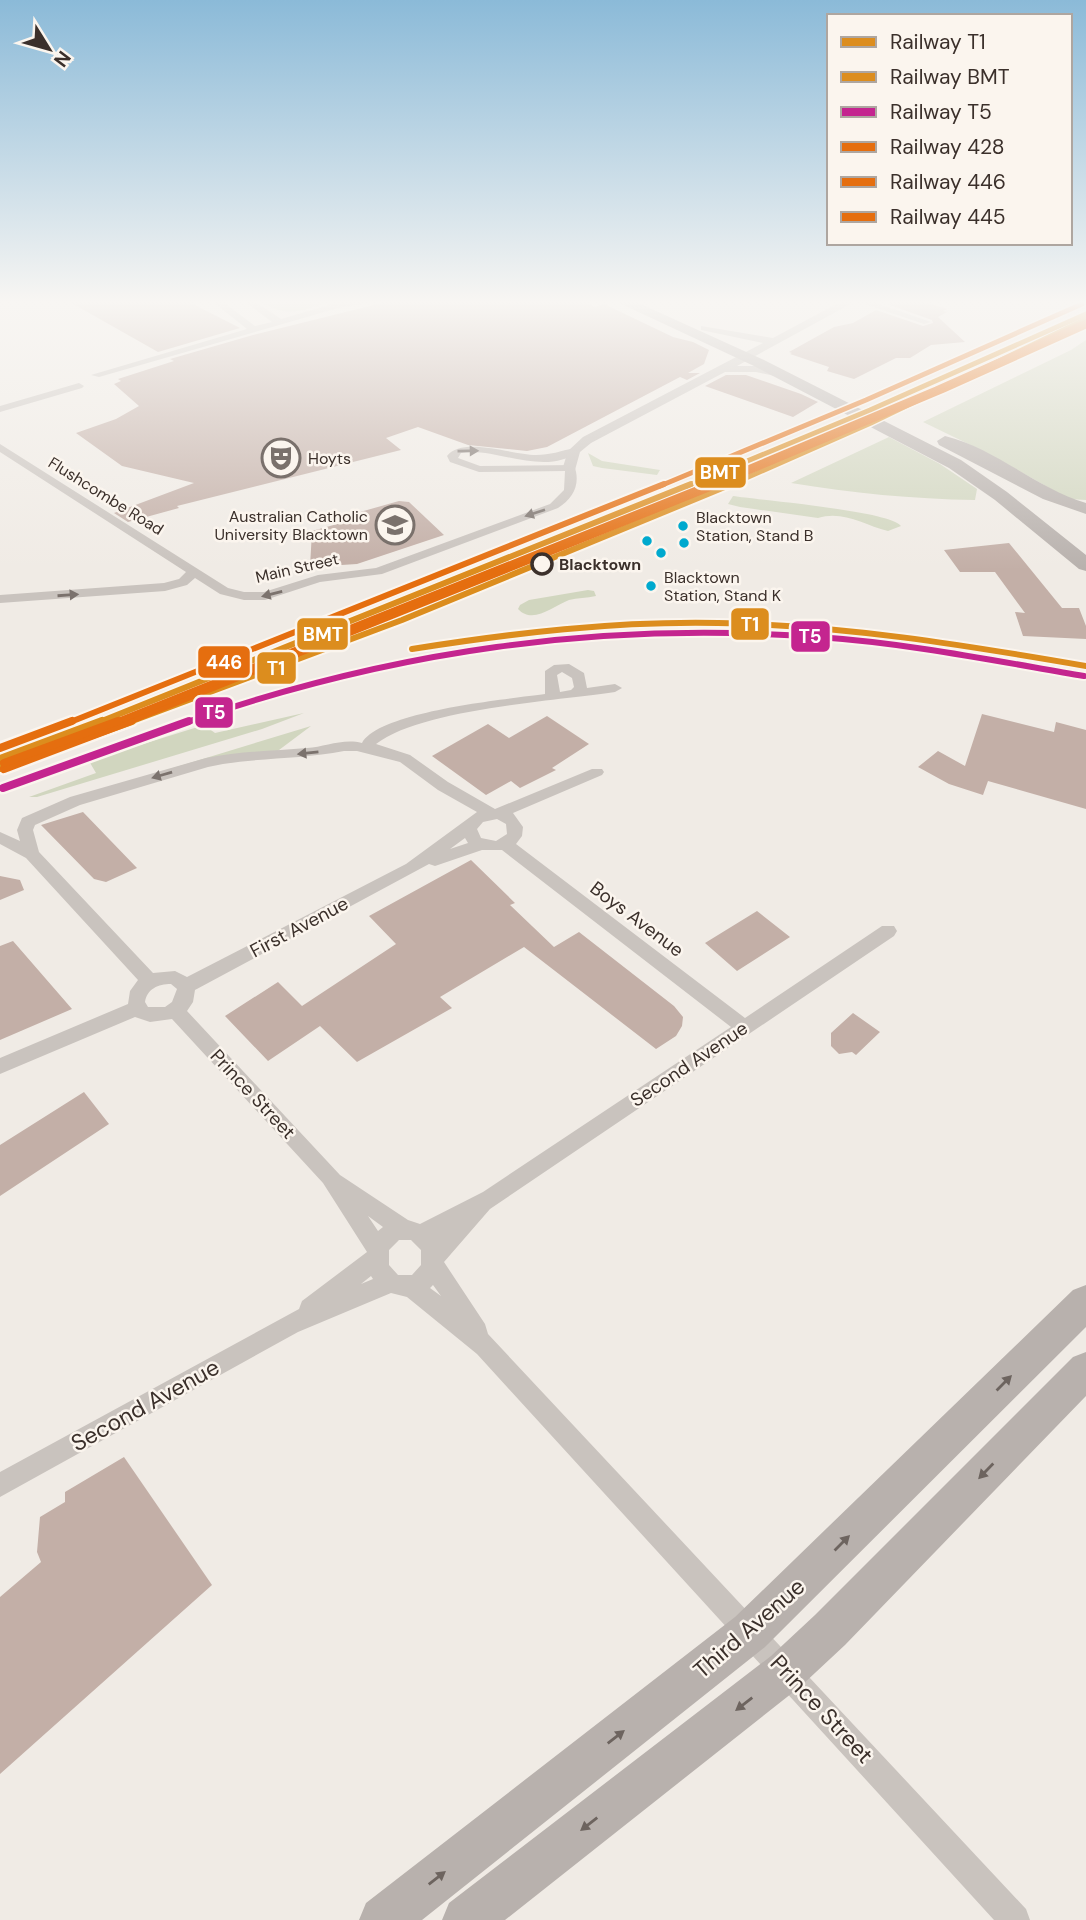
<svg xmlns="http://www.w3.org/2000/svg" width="1086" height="1920" viewBox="0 0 1086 1920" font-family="'DM Sans',sans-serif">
  <rect width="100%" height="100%" fill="#f0ebe5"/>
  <!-- green -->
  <path fill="#d1d6bf" d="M260,301H334C303,309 289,320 260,301Z
    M1086,340V500L1069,499L989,454L923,422L1071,350Z
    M889,437L940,464L977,489L975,500C912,499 852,493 791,483Z
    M588,453L602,461L660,470L657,475L602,468L593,466Z
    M733,496C759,500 891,511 901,526L888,531C864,525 843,510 818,518L740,507L728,504Z
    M588,590L594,591L596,596C587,598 577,598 569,600C553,606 533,625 518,609L520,605L529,600Z
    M357,623L366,631L318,647V641Z
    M304,713L262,729L37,797H29L96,773L89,761L204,725L215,733Z
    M311,726L275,753L160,772Z"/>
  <!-- building -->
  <path fill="#c3afa7" d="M68,301H187L240,328L158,352Z
    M390,301H584L594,307L604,304L673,337L693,342L709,350L704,364L688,373H700L687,380L680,377L547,447L527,451L468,445L418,427L386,438L401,450L177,506L179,508L128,522L114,513L194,483L122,466L76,433L116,419L139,406L114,384L121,381L118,379L174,361L170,359L253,335Z
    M892,301H921L947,309L943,311L947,312L938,317L965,342L931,345L910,358H896L854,379L827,371L829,367L790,354L792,353L789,352L834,327L853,323L876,310L923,326L933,323L932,320L887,304Z
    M726,375H746L801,394L818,402L793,417L705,386Z
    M399,501L409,502L444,535L357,564L310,567L312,531L348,521L353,514Z
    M1009,543L1062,608H1079L1086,626V639L1023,636L1015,612L1025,613L995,572H960L944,550Z
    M982,714L1054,732L1056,722L1086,730V809L988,781L983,795L949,784L918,767L938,751L965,766Z
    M547,716L589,744L552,768L556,770L520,788L511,781L486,795L432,756L488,724L509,738Z
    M83,812L137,868L106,882L94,879L41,825Z
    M471,860L515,903L510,905L554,947L579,932L674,1006L683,1017L682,1026L676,1036L656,1049L524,947L440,997L452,1008L357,1062L320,1026L268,1061L225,1016L278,982L302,1006L396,944L369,916Z
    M0,876L20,880L24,890L0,900Z
    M757,911L790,937L737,971L705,943Z
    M13,941L72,1009L0,1040V946Z
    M853,1013L880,1032L856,1055L852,1052L839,1054L831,1046V1033Z
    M84,1092L109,1124L0,1196V1145Z
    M124,1457L212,1585L0,1774V1597L41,1562L37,1552L40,1517L65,1502V1492Z"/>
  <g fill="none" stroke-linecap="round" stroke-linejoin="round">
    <!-- minor -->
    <path fill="#c9c3be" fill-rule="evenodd" d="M212,301H222L255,326L272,322L244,301H254L281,319L343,301H379L338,308L99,377L91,375L247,329Z
      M856,301H870L931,322L924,324Z
      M79,383L84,386L82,388L0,412V406Z
      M0,444L228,588L244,592H264L318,575L376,568L550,504L564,490L565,471L479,472L450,462L447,456C463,436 512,455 536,455C550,455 561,451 574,448L579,451C545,478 494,446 461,453L458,458L480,466L574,465C581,483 574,498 558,508L382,574L320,582L265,600H244L220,594L195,578L187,585L165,591L0,603V595L164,583L179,579L186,572L0,452Z
      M569,664L584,673L587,688L615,684L622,688L615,692C555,701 421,709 376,744L410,755L448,782L495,809L592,769H602L604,772L602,775L513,813L523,827L522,836L516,844L745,1018L882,926H894L897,931L894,936L490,1209L444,1262L485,1324L488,1334L1026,1909L1030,1920H994L477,1354L407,1297L391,1293L298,1332L0,1497V1472L299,1309L302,1301L367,1252L323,1183L172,1019L150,1022L135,1017L0,1074V1058L128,1004L130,991L138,980L26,858L0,844V832L20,841L17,830L22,818L70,797L206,758C239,751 273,751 307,748C325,747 343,738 362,743C379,711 508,699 545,694V671L554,665ZM562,672L572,678L574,687L571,690L560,692L557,675ZM344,751H357L400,762L438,790L477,812L406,864L187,977L175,971L153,973L39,852L33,830L35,825L80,805L208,767C253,757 299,760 344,751ZM497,819L506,824L507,834L496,841L481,838L477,829L483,822ZM465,838L468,843L450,849ZM482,850H502L731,1027L483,1192L420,1224L408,1220L340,1175L187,1011L193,1002L195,990L429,864L435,866ZM171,984L177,989L172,1002L165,1007H148L145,1002C147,989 158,984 171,984ZM368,1216L383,1227L378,1231ZM399,1240H411L421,1250V1265L412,1275H398L389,1265V1250ZM371,1276L373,1279L361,1284ZM433,1285L441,1296L430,1288Z"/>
    <!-- tertiary -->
    <path fill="#c9c3be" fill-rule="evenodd" d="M842,301H856L737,366H756L794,376V380L756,372H725L591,443L580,452L575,470H565L563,467L568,451L583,437L763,343L701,330V326L773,338Z"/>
    <!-- primary -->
    <path fill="#b8b1ad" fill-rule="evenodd" d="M615,301H634L764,360L961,460L1007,492L1086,555V571L1079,569L995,500L949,468L754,366Z
      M945,436C995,448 1036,488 1086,503V514L1043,499L939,445L937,441Z
      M1086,1285V1327L765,1647L422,1920H359L366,1903L735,1617L1073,1290Z
      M1086,1352V1396L845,1645L801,1686L505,1920H442L449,1903L771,1656L815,1615L1073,1357Z"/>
    <defs>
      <path id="rail-1-far2" d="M728,486L871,423L1086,319"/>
      <path id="rail-1-far1" d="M412,649C513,633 615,621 718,623C842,625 964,645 1086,666
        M127,723L402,620L732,484"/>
      <path id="rail-1" d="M0,768L132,721"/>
      <path id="rail-2-far2" d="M687,486L870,410L1086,314"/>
      <path id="rail-2-far1" d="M97,723L691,484"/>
      <path id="rail-2" d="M0,759L102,721"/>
      <path id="rail-3-far1" d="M184,723C392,651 598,621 818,637C907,643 996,661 1084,676"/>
      <path id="rail-3" d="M3,788L189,721"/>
      <path id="rail-4-far2" d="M715,486L944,390L1086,326"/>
      <path id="rail-4-far1" d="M126,723L720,484"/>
      <path id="rail-4" d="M4,769L131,721"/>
      <path id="rail-5-far2" d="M660,486L866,400L1082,304"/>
      <path id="rail-5-far1" d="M68,723L664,484"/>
      <path id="rail-5" d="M0,748L72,721"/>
      <path id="rail-6-far2" d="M705,486L936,389L1086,322"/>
      <path id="rail-6-far1" d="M113,723L710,484"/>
      <path id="rail-6" d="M4,763L118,721"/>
    </defs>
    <!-- rail-1-far2 casing -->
    <use href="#rail-1-far2" stroke="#fbf5ee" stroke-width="8"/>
    <!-- rail-1-far1 casing -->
    <use href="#rail-1-far1" stroke="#fbf5ee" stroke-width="10"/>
    <!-- rail-1 casing -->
    <use href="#rail-1" stroke="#fbf5ee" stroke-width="13"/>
    <!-- rail-2-far2 casing -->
    <use href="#rail-2-far2" stroke="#fbf5ee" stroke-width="8"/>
    <!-- rail-2-far1 casing -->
    <use href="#rail-2-far1" stroke="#fbf5ee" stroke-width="10"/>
    <!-- rail-2 casing -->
    <use href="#rail-2" stroke="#fbf5ee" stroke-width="13"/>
    <!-- rail-3-far1 casing -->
    <use href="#rail-3-far1" stroke="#fbf5ee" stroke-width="10"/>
    <!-- rail-3 casing -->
    <use href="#rail-3" stroke="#fbf5ee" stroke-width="13"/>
    <!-- rail-4-far2 casing -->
    <use href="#rail-4-far2" stroke="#fbf5ee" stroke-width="8"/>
    <!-- rail-4-far1 casing -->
    <use href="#rail-4-far1" stroke="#fbf5ee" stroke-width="10"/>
    <!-- rail-4 casing -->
    <use href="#rail-4" stroke="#fbf5ee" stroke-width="13"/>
    <!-- rail-5-far2 casing -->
    <use href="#rail-5-far2" stroke="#fbf5ee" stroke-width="8"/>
    <!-- rail-5-far1 casing -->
    <use href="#rail-5-far1" stroke="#fbf5ee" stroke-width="10"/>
    <!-- rail-5 casing -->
    <use href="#rail-5" stroke="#fbf5ee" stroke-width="13"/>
    <!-- rail-6-far2 casing -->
    <use href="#rail-6-far2" stroke="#fbf5ee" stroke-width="8"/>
    <!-- rail-6-far1 casing -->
    <use href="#rail-6-far1" stroke="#fbf5ee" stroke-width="10"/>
    <!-- rail-6 casing -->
    <use href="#rail-6" stroke="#fbf5ee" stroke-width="13"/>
    <!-- rail-1-far2 -->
    <use href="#rail-1-far2" stroke="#dc8d1e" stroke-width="5"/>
    <!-- rail-1-far1 -->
    <use href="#rail-1-far1" stroke="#dc8d1e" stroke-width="6"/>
    <!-- rail-1 -->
    <use href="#rail-1" stroke="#dc8d1e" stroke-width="8"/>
    <!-- rail-2-far2 -->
    <use href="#rail-2-far2" stroke="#dc8d1e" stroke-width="5"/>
    <!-- rail-2-far1 -->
    <use href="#rail-2-far1" stroke="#dc8d1e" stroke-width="6"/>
    <!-- rail-2 -->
    <use href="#rail-2" stroke="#dc8d1e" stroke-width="8"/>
    <!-- rail-3-far1 -->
    <use href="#rail-3-far1" stroke="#c4258f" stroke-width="6"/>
    <!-- rail-3 -->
    <use href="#rail-3" stroke="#c4258f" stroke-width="8"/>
    <!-- rail-4-far2 -->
    <use href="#rail-4-far2" stroke="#e56e0f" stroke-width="5"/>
    <!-- rail-4-far1 -->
    <use href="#rail-4-far1" stroke="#e56e0f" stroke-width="6"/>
    <!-- rail-4 -->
    <use href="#rail-4" stroke="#e56e0f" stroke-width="8"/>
    <!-- rail-5-far2 -->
    <use href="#rail-5-far2" stroke="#e56e0f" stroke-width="5"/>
    <!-- rail-5-far1 -->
    <use href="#rail-5-far1" stroke="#e56e0f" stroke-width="6"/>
    <!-- rail-5 -->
    <use href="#rail-5" stroke="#e56e0f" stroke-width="8"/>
    <!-- rail-6-far2 -->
    <use href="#rail-6-far2" stroke="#e56e0f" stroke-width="5"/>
    <!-- rail-6-far1 -->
    <use href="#rail-6-far1" stroke="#e56e0f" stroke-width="6"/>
    <!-- rail-6 -->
    <use href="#rail-6" stroke="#e56e0f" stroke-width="8"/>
  </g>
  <!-- one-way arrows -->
  <defs><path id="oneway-solid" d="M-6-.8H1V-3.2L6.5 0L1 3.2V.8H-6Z" transform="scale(1.75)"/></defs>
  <g fill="#7b726d">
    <use href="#oneway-solid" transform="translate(468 451) rotate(-1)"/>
    <use href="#oneway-solid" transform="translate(535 513) rotate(162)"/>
    <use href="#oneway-solid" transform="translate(272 594) rotate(166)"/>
    <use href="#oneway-solid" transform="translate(68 595) rotate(-4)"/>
    <use href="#oneway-solid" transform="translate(308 753) rotate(174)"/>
    <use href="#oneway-solid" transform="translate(162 775) rotate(164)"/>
  </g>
  <g fill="#6d645f">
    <use href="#oneway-solid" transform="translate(1004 1383) rotate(-45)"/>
    <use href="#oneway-solid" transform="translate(986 1471) rotate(134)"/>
    <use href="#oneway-solid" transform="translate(842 1543) rotate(-45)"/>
    <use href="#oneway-solid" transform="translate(744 1704) rotate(142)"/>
    <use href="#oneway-solid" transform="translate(616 1737) rotate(-38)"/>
    <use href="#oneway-solid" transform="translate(589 1824) rotate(142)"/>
    <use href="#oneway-solid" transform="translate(437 1878) rotate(-38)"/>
  </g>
  <!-- sky -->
  <linearGradient id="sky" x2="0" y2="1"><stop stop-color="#8bbad8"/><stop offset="0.53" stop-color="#f8f6f3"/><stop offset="1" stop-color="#f8f6f3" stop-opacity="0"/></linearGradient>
  <rect width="1086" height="570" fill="url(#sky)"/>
  <!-- icons -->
  <defs>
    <symbol id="theatre-ring" viewBox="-11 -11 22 22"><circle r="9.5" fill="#fbf5ee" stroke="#7a716c" stroke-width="1.5"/><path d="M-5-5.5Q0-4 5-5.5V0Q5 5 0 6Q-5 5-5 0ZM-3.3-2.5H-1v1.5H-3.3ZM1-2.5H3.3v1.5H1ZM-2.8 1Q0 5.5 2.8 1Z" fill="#7a716c"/></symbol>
    <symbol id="university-ring" viewBox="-11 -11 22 22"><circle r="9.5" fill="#fbf5ee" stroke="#7a716c" stroke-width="1.5"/><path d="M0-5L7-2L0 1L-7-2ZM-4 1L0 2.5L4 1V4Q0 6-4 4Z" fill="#7a716c"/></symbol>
  </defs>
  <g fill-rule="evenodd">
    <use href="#theatre-ring" x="259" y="436" width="44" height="44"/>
    <use href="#university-ring" x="373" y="503" width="44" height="44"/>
  </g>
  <!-- markers -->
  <g fill="#00a9ce" stroke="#fbf5ee" stroke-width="2.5">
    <circle cx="683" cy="526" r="6"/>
    <circle cx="647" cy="541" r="6"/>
    <circle cx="684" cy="543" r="6"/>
    <circle cx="661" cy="553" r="6"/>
    <circle cx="651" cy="586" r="6"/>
  </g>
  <circle fill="#fbf5ee" stroke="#3b302b" stroke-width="3.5" cx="542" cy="564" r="10"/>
  <g text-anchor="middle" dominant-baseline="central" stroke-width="5" stroke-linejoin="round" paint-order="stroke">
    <!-- far-poi labels -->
    <g font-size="16" fill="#3b302b" stroke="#fbf5ee" text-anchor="start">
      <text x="308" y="458">Hoyts</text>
      <text x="368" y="516" text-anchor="end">Australian Catholic<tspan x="368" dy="18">University Blacktown</tspan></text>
    </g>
    <!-- far-street labels -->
    <g font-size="16" fill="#3b302b" stroke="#fbf5ee">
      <text transform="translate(106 496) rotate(32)">Flushcombe Road</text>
      <text transform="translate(297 568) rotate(-13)">Main Street</text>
    </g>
    <!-- far-bus labels -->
    <g font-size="16" fill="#3b302b" stroke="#fbf5ee" text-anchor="start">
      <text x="696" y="517">Blacktown<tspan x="696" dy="18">Station, Stand B</tspan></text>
      <text x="664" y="577">Blacktown<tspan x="664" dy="18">Station, Stand K</tspan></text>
    </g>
    <!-- far-stop labels -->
    <g font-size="16" font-weight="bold" fill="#3b302b" stroke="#fbf5ee" text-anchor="start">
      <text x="559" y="564">Blacktown</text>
    </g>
    <!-- street labels -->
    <g font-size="19" fill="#3b302b" stroke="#fbf5ee">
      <text transform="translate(637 919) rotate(37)">Boys Avenue</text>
      <text transform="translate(299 927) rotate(-28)">First Avenue</text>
      <text transform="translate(689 1064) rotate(-34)">Second Avenue</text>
      <text transform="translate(253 1094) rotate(47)">Prince Street</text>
    </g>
    <!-- near-street labels -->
    <g font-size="23" fill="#3b302b" stroke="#fbf5ee">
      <text transform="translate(145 1405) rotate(-29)">Second Avenue</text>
      <text transform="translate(749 1628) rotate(-41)">Third Avenue</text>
      <text transform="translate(822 1709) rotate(47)">Prince Street</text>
    </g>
  </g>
  <g stroke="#fbf5ee" stroke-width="2.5">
    <rect x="694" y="456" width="53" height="33" rx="7" fill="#dc8d1e"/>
    <rect x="730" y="607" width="40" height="34" rx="7" fill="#dc8d1e"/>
    <rect x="296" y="617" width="53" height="34" rx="7" fill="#dc8d1e"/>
    <rect x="790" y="620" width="41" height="33" rx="7" fill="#c4258f"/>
    <rect x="197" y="645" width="54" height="34" rx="7" fill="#e56e0f"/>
    <rect x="256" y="651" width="41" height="34" rx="7" fill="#dc8d1e"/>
    <rect x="194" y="696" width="40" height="33" rx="7" fill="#c4258f"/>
  </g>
  <g font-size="19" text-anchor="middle" font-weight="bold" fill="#fff">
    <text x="720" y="479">BMT</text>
    <text x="750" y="631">T1</text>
    <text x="323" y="641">BMT</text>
    <text x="810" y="643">T5</text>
    <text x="224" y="669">446</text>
    <text x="276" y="675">T1</text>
    <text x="214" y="719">T5</text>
  </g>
  <!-- legend -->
  <rect x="827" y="14" width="245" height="231" fill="#fbf5ee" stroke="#aea6a0" stroke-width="2"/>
  <rect x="841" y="37" width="35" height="10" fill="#dc8d1e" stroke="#aea6a0" stroke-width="2"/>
  <text x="890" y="49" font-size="21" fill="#3b302b">Railway T1</text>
  <rect x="841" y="72" width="35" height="10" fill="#dc8d1e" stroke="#aea6a0" stroke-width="2"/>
  <text x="890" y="84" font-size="21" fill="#3b302b">Railway BMT</text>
  <rect x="841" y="107" width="35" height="10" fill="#c4258f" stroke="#aea6a0" stroke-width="2"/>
  <text x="890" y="119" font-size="21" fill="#3b302b">Railway T5</text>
  <rect x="841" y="142" width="35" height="10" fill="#e56e0f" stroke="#aea6a0" stroke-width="2"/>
  <text x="890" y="154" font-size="21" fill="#3b302b">Railway 428</text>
  <rect x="841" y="177" width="35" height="10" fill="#e56e0f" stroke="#aea6a0" stroke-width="2"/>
  <text x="890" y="189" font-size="21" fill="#3b302b">Railway 446</text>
  <rect x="841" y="212" width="35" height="10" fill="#e56e0f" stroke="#aea6a0" stroke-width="2"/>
  <text x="890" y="224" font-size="21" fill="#3b302b">Railway 445</text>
  <!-- north arrow -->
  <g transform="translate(49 49) rotate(127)" stroke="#fbf5ee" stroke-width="5" paint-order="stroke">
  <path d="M0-5L12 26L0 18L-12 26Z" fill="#3b302b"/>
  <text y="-10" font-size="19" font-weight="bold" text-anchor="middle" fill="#3b302b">N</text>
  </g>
</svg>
